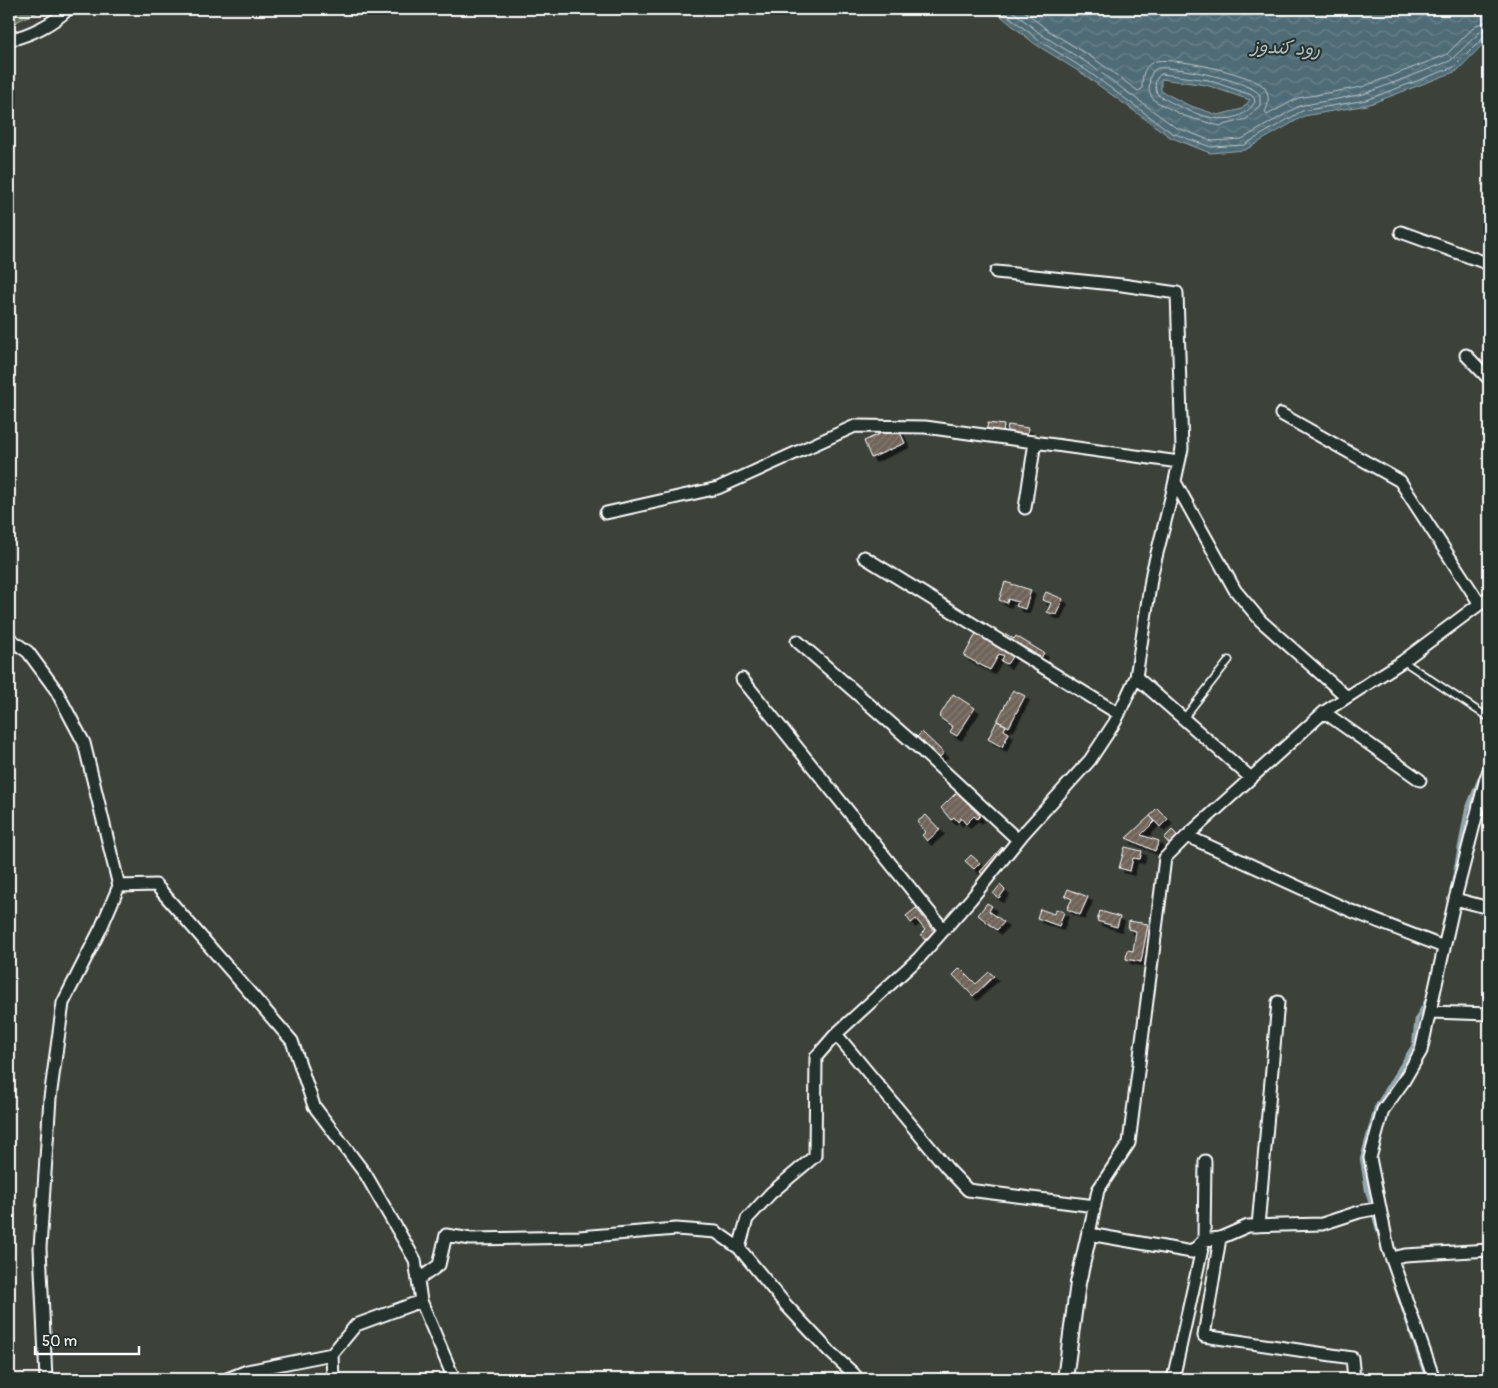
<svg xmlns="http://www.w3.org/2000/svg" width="1498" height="1388" viewBox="0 0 1498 1388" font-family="Pangolin,'Playpen Sans Arabic',sans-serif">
  <defs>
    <pattern id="wetland-marsh" width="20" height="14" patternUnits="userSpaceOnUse" patternTransform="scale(1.25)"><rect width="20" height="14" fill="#5d7459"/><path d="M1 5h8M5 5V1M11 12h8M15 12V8" fill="none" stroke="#535c51"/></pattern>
    <pattern id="water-waves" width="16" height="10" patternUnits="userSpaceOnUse" patternTransform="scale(1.25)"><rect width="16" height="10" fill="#506c76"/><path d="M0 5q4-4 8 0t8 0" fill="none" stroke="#6a828b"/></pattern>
    <pattern id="building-hatch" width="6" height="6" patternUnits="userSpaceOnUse" patternTransform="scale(1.25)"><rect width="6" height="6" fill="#6f645a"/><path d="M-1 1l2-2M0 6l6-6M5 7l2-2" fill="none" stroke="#857b73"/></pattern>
    <filter id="shadow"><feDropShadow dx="4.5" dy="4.5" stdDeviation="0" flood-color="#0009"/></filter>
  </defs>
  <rect width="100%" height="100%" fill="#3c423a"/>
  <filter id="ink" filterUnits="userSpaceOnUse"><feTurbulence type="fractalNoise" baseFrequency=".02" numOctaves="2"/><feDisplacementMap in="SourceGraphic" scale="10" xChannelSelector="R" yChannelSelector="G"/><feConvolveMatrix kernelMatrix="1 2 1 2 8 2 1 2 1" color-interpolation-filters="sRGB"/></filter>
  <g filter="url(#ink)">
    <!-- wetland -->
    <path fill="url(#wetland-marsh)" stroke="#aebaac" d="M9,9H44L9,25Z"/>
    <!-- water -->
    <path fill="url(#water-waves)" stroke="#96a7ad" fill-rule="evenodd" d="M992,9H1489V38L1457,71L1367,105L1304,116L1245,150L1210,153L1170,137L1083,74L1035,44ZM1161,79L1206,85L1250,100L1242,109L1218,115L1188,105L1161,91Z"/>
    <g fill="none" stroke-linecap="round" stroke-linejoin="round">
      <!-- shore -->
      <path stroke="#b9c4c8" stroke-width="1" d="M1000,9L1038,40L1086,70L1172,133L1211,147L1244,145L1302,111L1366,100L1454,67L1484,37L1489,35
        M1010,9L1042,35L1089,64L1175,127L1212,141L1242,139L1299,106L1364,94L1450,61L1480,32L1489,29
        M1022,9L1046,29L1093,58L1138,91L1142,89C1142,79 1142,68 1153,62C1167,55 1253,74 1264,87C1270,95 1269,104 1265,112L1267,115L1298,98L1362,87L1446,55L1476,25L1489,21
        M1158,68C1176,66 1251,81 1260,95V105L1247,119L1220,126L1184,116L1155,101L1151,96L1149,90L1150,77L1153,71Z
        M1162,74L1208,80L1251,95L1254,98L1255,102C1233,136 1184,110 1158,95C1154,88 1154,76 1162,74Z"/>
      <!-- stream -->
      <path stroke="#96a7ad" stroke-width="4.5" d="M1452,890L1467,810L1489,756
        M1383,1248L1367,1190L1362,1159L1376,1108L1414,1045L1417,1019L1429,996
        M1396,1288L1427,1379"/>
    </g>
    <!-- building -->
    <path fill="url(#building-hatch)" stroke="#fff" filter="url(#shadow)" d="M988,423L1004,425L1003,434L986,431Z
      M1008,425L1028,428L1027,438L1006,435Z
      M897,426L905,443L871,458L864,441Z
      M1005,582L1031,590L1025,609L1016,606L1018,602L1008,599L1007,603L999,600Z
      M1046,592L1063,599L1056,615L1047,612L1051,603L1042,600Z
      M976,634L1013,655L1007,664L1001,661L1004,656L999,654L990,670L964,656Z
      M1006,634L1014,639L1016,636L1044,653L1039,661L1004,638Z
      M1013,690L1025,696L1009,727L997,721Z
      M953,694L975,708L957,736L950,732L953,727L939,717Z
      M997,721L1006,725L1004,730L1009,733L1002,747L988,739Z
      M922,732L944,753L937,760L915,739Z
      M957,792L980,816L977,819L974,816L966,824L961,818L958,822L954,817L951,820L941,808Z
      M1157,808L1168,819L1160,827L1150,816Z
      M926,815L940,830L927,841L922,835L926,832L917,822Z
      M1150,816L1155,821L1141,835L1159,841L1155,851L1126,838Z
      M1172,830L1180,838L1171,846L1164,838Z
      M1002,847L1007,852L986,877L980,872Z
      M1125,847L1142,851L1140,859L1133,858L1130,871L1119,868Z
      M971,855L980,863L974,869L965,861Z
      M1000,885L1005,890L999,898L993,894Z
      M1068,889L1088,897L1080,915L1067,909L1072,899L1065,896Z
      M987,903L992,906L989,911L1004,922L997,930L978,915Z
      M916,908L935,932L925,940L921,934L925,930L916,919L911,923L906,916Z
      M1040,909L1054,914L1056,909L1064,912L1059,926L1037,918Z
      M1100,911L1120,917L1117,927L1097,921Z
      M1129,921L1148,924L1141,962L1126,959L1127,950L1133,951L1136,931L1128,929Z
      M960,968L976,984L989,972L994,976L973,996L953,975Z"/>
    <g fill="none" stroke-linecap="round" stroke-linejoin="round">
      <defs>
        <path id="service" d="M1403,661L1489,718
          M1184,718L1229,660"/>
        <path id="minor" d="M9,40C30,35 53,24 68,9
          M1401,232L1489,264
          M1466,355L1489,379
          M1281,414L1400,481L1480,604
          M1175,482L1235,590L1261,621L1347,697
          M1025,508L1035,442
          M606,513L718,488L855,426L925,427L1179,462
          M864,557L1119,714
          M9,638L28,652L56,690L84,743L119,886L101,928L63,1003L50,1098L40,1248L46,1379
          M797,641L919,748L1018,840
          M1136,677L1251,778
          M742,679L944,930
          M1324,712L1420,780
          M1187,836L1349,910L1444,947
          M119,886L156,885L292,1041L314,1106L366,1175L415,1260L421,1301L454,1379
          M1455,899L1489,908
          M1431,1012L1489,1014
          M836,1034L947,1168L968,1190L1095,1206
          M1380,1208L1359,1212L1322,1224L1248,1226L1220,1238L1204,1240L1192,1252L1089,1234L1098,1190L1129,1143L1165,858L1187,836L1324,712L1403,661L1489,597
          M1258,1226L1278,1002
          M1220,1238L1204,1336L1352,1358L1354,1379
          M739,1248L747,1219L771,1193L815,1156L816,1057L836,1034L919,958L971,899L1023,834L1090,760L1115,722L1136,677L1152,573L1172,494L1182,449L1177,293L1122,285L996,272
          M1392,1258L1405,1255L1489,1250
          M418,1280L439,1265L446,1235L471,1239L579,1237L676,1229L716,1232L739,1248L786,1305L830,1352L853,1373L858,1379
          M227,1379L247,1371L332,1354
          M333,1379L332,1354L356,1325L421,1301
          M1173,1379L1204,1240L1205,1161
          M1434,1379L1388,1248L1370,1158L1383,1110L1403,1082L1421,1051L1455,899L1486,778L1489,772"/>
        <path id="tertiary" d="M1065,1379L1078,1283L1089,1234"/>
      </defs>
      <!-- service casing -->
      <use href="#service" stroke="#fff" stroke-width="9"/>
      <!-- minor casing -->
      <use href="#minor" stroke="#fff" stroke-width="15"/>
      <!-- tertiary casing -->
      <use href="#tertiary" stroke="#fff" stroke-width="18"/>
      <!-- service -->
      <use href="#service" stroke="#26332d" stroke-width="5.5"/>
      <!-- minor -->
      <use href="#minor" stroke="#26332d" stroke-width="11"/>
      <!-- tertiary -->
      <use href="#tertiary" stroke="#26332d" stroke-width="14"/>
    </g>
  </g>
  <g text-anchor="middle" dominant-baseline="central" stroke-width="4" stroke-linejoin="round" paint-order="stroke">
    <!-- water labels -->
    <g font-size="19" font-style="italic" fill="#b0bdc1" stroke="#26332d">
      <text transform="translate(1286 48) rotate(3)">رود کندوز</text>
    </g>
  </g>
  <!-- margin -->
  <rect width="1498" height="1388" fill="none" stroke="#26332d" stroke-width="30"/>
  <rect x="15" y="15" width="1468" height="1358" fill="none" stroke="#fff" stroke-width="2" filter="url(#ink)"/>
  <!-- scale -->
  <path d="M35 1346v8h104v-8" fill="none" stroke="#ffffff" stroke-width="2.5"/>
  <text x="42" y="1346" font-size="15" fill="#ffffff" stroke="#26332d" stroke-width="4" paint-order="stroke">50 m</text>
</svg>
